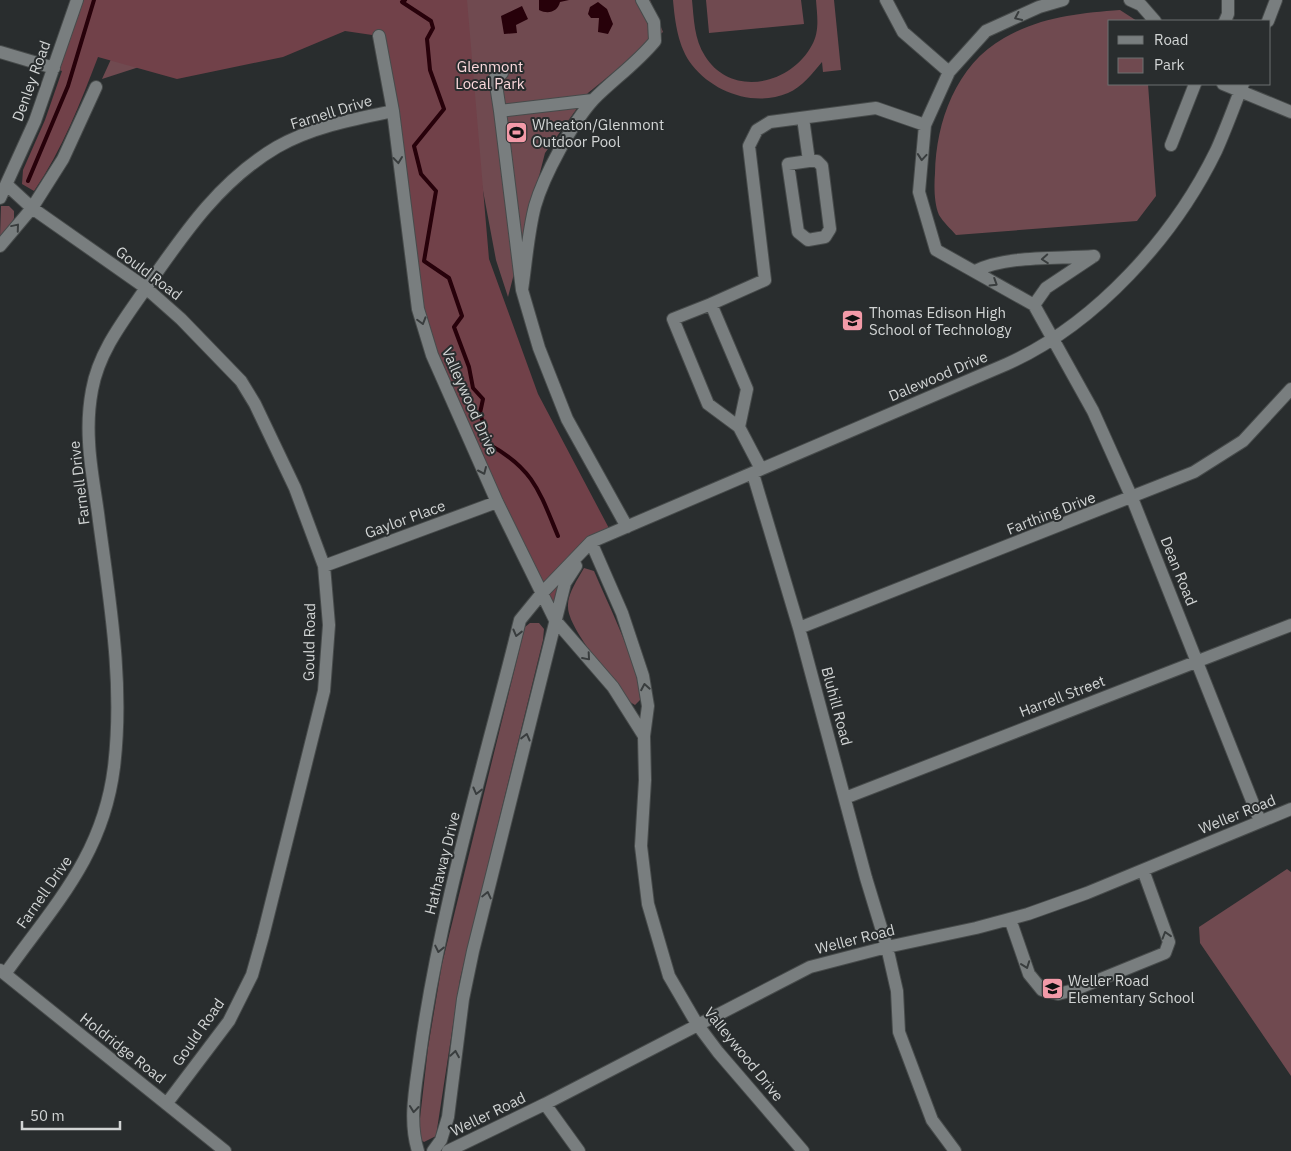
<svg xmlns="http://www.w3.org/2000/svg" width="1291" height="1151" viewBox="0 0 1291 1151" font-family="'IBM Plex Sans',sans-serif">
  <rect width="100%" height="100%" fill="#292d2e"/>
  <!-- green -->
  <path fill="#704a50" d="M138,0H650L663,32L588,93L545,153L508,297L496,260L481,180L402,24L238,35L102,79Z
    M673,0H692C694,19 694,39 705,56C731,98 791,85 812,45C820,31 817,15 816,0H834L841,70L823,72L822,62C812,74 802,87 788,93C755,107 714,93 692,65C678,47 675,22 673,0Z
    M706,0H801L804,24L709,33Z
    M1120,10L1137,21H1110V84H1148L1156,196L1137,221L956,235C951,229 943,222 939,215C934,203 934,186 935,173C936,122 956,65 1004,38C1040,17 1080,13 1120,10Z
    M1,206H9L14,211V218L10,227L0,238Z
    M584,568L594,571C607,602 641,669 640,700L635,705L630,702C615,683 568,629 568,607C567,594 578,579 584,568Z
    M530,623H539L544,629L543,640L460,979L436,1136L424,1142L420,1139L419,1127L428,1048L442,964L525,627Z
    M1287,869L1291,872V1076L1200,943L1199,927Z"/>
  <!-- forest -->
  <path fill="#714149" d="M77,0H467L489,259L538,394L612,534L591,543L565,583L555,620L432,355L379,36L345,31L283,57L177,79L98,57C80,104 62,150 34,191L22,184L23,170L45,120L62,71L54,68Z"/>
  <!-- water -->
  <path fill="#27010a" d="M539,0H569L560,2C558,11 549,15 539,10Z
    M598,2L607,9L613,24L608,34L598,32L599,18H591L588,14L590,7Z
    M522,6L528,19L516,25L517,33L504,34L501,16Z"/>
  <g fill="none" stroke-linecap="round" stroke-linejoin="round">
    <!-- stream -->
    <path stroke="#27010a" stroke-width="4" d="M405,0L402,2L431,21L433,28L427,39L430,70L444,109L414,146L421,174L436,191L424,261L449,278L462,316L454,327L469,367L473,388L483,399L480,413L490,445C534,469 540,493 558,536
      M28,181L68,86L94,0"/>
    <defs>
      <path id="minor" d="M886,0L903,32L949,72
        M1063,0L1039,7L986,31L949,72L925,125L919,192L936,250L1034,305L1093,411L1132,498L1260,821
        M1130,0L1141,5L1155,21
        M1225,21L1228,14V0
        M1268,21L1276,0
        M379,36L393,111L418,309L432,355L497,502L555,620L613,687L644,736
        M0,52L54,68
        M1223,84L1291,112
        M593,100L500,111L522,290C526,263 528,233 535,206C544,175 572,123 594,99C614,79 637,63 655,41L654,22L642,0
        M500,111L495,78L502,73
        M803,118L809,161H817L822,166L830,229L825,237L808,240L798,232L788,164L809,161
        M1171,145L1195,84
        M7,185L32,208L146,288L181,319L241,381L255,404L295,488L324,566L329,625L324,691L263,936L252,975L229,1021L167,1103
        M0,198L35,121L77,0
        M0,246L32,208L63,159L96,87
        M975,271C1007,255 1058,259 1094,256
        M522,290L539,348L567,419L627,527
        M711,304L765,280L749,146L757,130L770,122L876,108L925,125
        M1034,305L1046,288L1094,256
        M739,427L708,404L673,319L711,304L747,389L739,427L761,469
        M753,474L799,628L866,878L887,947L897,991L899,1032L932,1120L955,1151
        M591,542L622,613L643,676L648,706L644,736L645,780L641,846L648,904L669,976L697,1024L718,1052L803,1151
        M324,566L497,502
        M799,628L1194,472L1243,441L1291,389
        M845,798L1291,625
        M1010,919L1029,974L1042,990L1058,994L1074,990L1165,953L1169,942L1143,870
        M0,970L225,1151
        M5,974C54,905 103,856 114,767C124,684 110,603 99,521C96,495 90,468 89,442C88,426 89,406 92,390C99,351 124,320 146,288C183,235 219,181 277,147C312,127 354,119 393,111
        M545,1104L579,1151
        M418,1151C408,1120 416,1085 420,1054C440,907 485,763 520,620L542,593L591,542L1007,364C1096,324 1174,237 1216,151C1226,129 1234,106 1243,84
        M433,1151L441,1140L448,1117L463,999L473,951L565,583L576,566
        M448,1151L545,1104L810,967L887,947L976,928L1028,914L1087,893L1291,809"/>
    </defs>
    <!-- minor casing -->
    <use href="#minor" stroke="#474b4b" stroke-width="14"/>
    <!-- minor -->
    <use href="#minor" stroke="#797e7f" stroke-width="12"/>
  </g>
  <!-- one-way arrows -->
  <defs><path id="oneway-chevron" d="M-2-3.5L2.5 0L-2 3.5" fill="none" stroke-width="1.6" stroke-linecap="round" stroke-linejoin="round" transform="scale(1.25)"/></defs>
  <g stroke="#393d3e">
    <use href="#oneway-chevron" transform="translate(1018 17) rotate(155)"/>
    <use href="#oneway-chevron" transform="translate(922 157) rotate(95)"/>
    <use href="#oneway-chevron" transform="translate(398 160) rotate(83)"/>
    <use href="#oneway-chevron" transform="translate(16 227) rotate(-50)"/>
    <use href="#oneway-chevron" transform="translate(1045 259) rotate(176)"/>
    <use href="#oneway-chevron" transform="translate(994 283) rotate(32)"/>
    <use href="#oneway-chevron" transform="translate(422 321) rotate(74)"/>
    <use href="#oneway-chevron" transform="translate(483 471) rotate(66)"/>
    <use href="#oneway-chevron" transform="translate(517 633) rotate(104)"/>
    <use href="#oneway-chevron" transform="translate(587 657) rotate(49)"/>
    <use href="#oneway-chevron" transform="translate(645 687) rotate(-100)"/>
    <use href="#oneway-chevron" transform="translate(526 737) rotate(-76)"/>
    <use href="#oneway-chevron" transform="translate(477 791) rotate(104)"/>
    <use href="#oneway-chevron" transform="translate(487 895) rotate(-77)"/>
    <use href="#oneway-chevron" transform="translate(1166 935) rotate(-107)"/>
    <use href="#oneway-chevron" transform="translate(439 949) rotate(102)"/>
    <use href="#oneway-chevron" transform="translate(1026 965) rotate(70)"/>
    <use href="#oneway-chevron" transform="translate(455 1054) rotate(-81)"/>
    <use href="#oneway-chevron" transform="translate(414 1109) rotate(96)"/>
  </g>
  <!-- icons -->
  <defs>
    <symbol id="stadium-square" viewBox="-11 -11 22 22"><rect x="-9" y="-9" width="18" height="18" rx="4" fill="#f39aa8" stroke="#292d2e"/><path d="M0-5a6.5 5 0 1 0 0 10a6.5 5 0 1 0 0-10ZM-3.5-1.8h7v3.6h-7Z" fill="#111"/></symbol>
    <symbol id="school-square" viewBox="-11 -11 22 22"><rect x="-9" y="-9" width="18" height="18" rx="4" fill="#f39aa8" stroke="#292d2e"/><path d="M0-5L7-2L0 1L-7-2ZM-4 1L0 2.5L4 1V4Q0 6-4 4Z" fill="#111"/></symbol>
  </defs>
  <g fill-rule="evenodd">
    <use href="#stadium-square" x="504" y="120" width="25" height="25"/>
    <use href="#school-square" x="840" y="308" width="25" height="25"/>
    <use href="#school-square" x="1040" y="976" width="25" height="25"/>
  </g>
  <g text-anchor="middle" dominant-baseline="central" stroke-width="4" stroke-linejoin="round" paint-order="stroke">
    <!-- park labels -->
    <g font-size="15" fill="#fbd8dc" stroke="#292d2e">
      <text x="490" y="66">Glenmont<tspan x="490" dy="17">Local Park</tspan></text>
    </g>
    <!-- street labels -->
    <g font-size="15" fill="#d1d4d4" stroke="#292d2e">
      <text transform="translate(31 81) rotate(-70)">Denley Road</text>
      <text transform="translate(331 112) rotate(-17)">Farnell Drive</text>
      <text transform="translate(149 273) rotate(37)">Gould Road</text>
      <text transform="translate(938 376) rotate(-23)">Dalewood Drive</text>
      <text transform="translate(470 401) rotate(66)">Valleywood Drive</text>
      <text transform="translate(79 483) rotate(-97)">Farnell Drive</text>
      <text transform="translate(1051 513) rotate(-21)">Farthing Drive</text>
      <text transform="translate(405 519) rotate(-20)">Gaylor Place</text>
      <text transform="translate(1179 571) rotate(68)">Dean Road</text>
      <text transform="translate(309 642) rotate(-89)">Gould Road</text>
      <text transform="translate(1062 696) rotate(-21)">Harrell Street</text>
      <text transform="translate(837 706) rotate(75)">Bluhill Road</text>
      <text transform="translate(1237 814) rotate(-22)">Weller Road</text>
      <text transform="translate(442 863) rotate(-76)">Hathaway Drive</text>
      <text transform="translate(44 892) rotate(-55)">Farnell Drive</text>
      <text transform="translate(855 939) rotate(-14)">Weller Road</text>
      <text transform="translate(198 1032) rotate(-55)">Gould Road</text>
      <text transform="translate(123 1048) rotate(38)">Holdridge Road</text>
      <text transform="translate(744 1054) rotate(51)">Valleywood Drive</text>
      <text transform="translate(488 1114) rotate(-26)">Weller Road</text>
    </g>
    <!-- poi labels -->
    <g font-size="15" fill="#d1d4d4" stroke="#292d2e" text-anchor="start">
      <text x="532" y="124">Wheaton/Glenmont<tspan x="532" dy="17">Outdoor Pool</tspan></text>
      <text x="869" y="312">Thomas Edison High<tspan x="869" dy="17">School of Technology</tspan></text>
      <text x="1068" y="980">Weller Road<tspan x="1068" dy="17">Elementary School</tspan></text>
    </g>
  </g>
  <!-- legend -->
  <rect x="1108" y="20" width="162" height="65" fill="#292d2e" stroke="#6c7070"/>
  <rect x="1118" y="36" width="25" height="8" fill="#797e7f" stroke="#6c7070"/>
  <text x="1154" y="45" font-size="15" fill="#d1d4d4">Road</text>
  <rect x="1118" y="58" width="25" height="15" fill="#704a50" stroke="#6c7070"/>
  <text x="1154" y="70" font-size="15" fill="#d1d4d4">Park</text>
  <!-- scale -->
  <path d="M22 1121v8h98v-8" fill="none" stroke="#d1d4d4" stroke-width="2.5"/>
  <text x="30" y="1121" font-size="15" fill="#d1d4d4" stroke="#292d2e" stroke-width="4" paint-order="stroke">50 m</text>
</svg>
